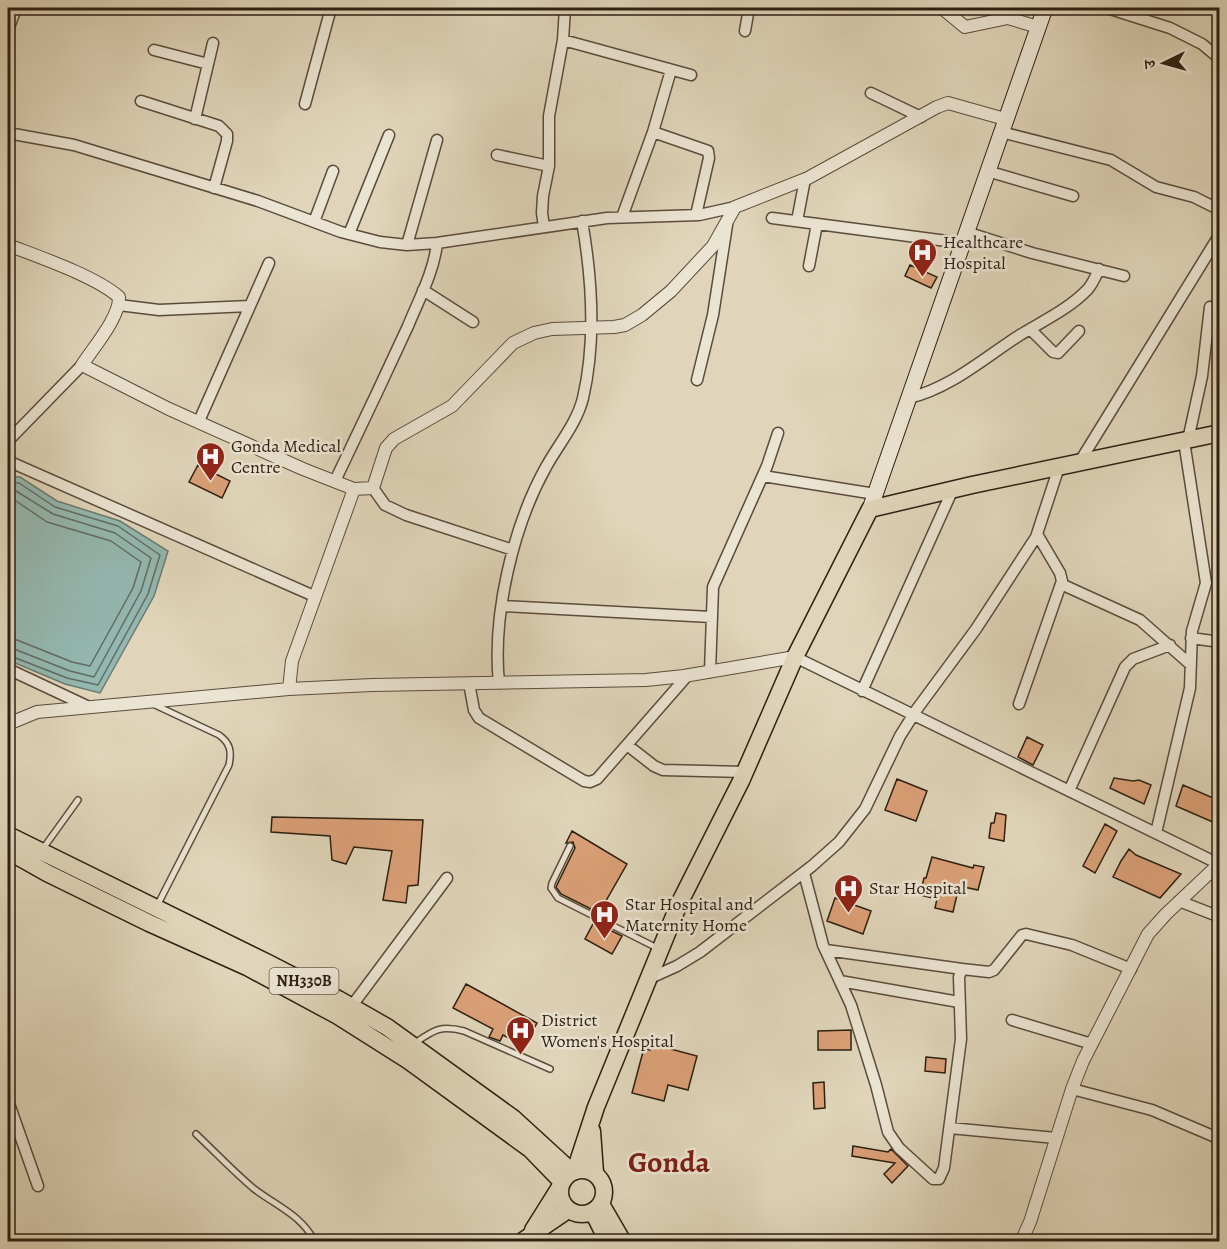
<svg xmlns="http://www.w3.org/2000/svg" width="1227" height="1249" viewBox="0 0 1227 1249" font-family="Alegreya,'Noto Serif Devanagari',serif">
  <rect width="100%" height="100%" fill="#e0d5ba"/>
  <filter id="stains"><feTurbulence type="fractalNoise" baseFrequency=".00333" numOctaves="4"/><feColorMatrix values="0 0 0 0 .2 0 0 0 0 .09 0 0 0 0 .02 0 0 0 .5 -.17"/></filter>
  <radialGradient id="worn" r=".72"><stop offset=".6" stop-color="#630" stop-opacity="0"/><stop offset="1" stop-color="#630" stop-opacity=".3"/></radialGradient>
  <!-- water -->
  <path fill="#94b8b1" stroke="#6b7b71" stroke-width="1.5" d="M8,476L20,477L57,501L120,521L168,551L154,596L100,693L65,684L8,660Z"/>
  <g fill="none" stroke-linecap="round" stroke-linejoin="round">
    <!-- shore -->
    <path stroke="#606c62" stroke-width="1.5" d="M8,482L19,483L55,507L118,526L160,555L148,594L98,685L67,678L8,655
      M8,489L16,491L53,514L115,533L151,558L141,591L94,677L70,671L14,649L8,648
      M8,498L13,499L47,522L111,541L141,562L133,588L90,666L72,662L17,640L8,639"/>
  </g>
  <!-- building -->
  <path fill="#dba077" stroke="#2d1f12" stroke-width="1.5" d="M910,265L937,277L931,288L905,276Z
    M198,465L230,481L222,498L189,482Z
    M1027,737L1043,745L1033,765L1018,757Z
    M1114,778L1133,781L1139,780L1151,785L1144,804L1110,788Z
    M897,779L927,791L916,821L885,810Z
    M1183,785L1220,801V814L1215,823L1176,806Z
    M996,813L1006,815L1004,841L989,838L991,823H994Z
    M272,817L423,820L418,885L408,886L406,903L383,900L392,851L354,847L346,864L332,860L330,836L271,832Z
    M1105,824L1117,831L1095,873L1083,866Z
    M572,831L627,864L599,913L561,894L556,887L575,848L573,842L566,843Z
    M1129,849L1136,855L1181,874L1160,898L1113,877L1121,861Z
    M932,857L973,868L974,865L984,867L978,890L959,886L953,912L935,908L937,899L920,895L924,878H926Z
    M835,898L871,911L863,934L827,921Z
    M594,922L622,936L612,954L585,939Z
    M466,984L537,1023L524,1046L503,1035L500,1041L489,1037L493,1029L453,1008Z
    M851,1030V1050H818V1031Z
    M652,1044L697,1056L688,1090L668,1085L664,1101L632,1093L644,1048L650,1050Z
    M926,1057L946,1059L945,1073L925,1071Z
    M824,1082L825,1108L814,1109L813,1083Z
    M853,1146L888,1152L891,1149L908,1166L892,1183L884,1174L895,1163L852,1156Z"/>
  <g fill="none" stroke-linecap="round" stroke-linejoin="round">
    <defs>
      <path id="service" d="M155,705L219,735C230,743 232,751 229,765L157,906
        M570,846L552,883L551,888L558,898L657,948
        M42,850L78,800
        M415,1043C434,1030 440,1025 464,1031L550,1069
        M196,1134C215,1152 233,1171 253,1188C276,1206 302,1215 315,1242"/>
      <path id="minor" d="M1107,8L1170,28L1202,44L1220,59
        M8,30L16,8
        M745,31L749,8
        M563,40L691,75
        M154,50L208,64
        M871,93L921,117
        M141,101L219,126L227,134V141L214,188
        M305,104L331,8
        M195,119L213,43
        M653,132L708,151L709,158L696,215
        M1001,132L1111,160L1156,187L1194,197L1220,210
        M8,133L74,145L258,201L341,232L380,242L407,245L437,243L607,218L699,215L735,207
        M497,155L549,166
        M987,171L1073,196
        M622,217L653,132L671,70
        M772,218L962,243
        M797,221L805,179
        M314,222L333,171
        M544,227L542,213L543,196L549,166V116L563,40L565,8
        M966,232L1032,253L1124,276
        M349,234L389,135
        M407,245L437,140
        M809,266L817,224
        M423,290L473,322
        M119,305L159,310L250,306
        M1030,329L1053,352L1058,353L1079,331
        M697,380L713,315L727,225
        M909,398C951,388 984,358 1020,335C1043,321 1069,309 1088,289C1093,283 1096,276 1099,269
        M199,421L269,263
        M1188,440L1202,376L1210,307
        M8,441L82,365
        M8,461L314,596
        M1079,463L1220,234
        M763,476L875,494
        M335,481C360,429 384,378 408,326C419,299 434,272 437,243
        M373,488L385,505L406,515L513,550
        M1061,584L1140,620L1191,665
        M502,606L711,617
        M1191,638L1220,642
        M795,657L1219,864
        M8,669L89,707
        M710,672L713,587L767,466L778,433
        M469,683L474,710L479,718L584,781L590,782L597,779L688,675
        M499,683C492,616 513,526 546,467C558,445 577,423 583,398C596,342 592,278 582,221
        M862,691L953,489
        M1019,704L1062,581L1060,573L1037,534
        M627,745L654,766L663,770L745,772
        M1069,791L1125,667L1133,659L1170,645
        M1156,833L1190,688L1192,631L1206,583L1184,441
        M804,873L823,945L851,1005L876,1085L888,1132L899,1148L933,1179H939L944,1168L961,1039L959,977L962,969L989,972L994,970L1022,935L1026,934L1072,945L1131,969
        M1179,901L1220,917
        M826,950L962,969
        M648,979L677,966L700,952L812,866L839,842L865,809L900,736L917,709L976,629L1036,537L1059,467
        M840,981L959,1002
        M351,1007L447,878
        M1012,1020L1092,1044
        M1072,1089L1152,1110L1220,1139
        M8,1101L38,1186
        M950,1128L1056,1138
        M1022,1240L1034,1242"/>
      <path id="tertiary" d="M942,8L965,27L1008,18L1038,27
        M8,245C39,257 95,276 119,297C120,317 93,348 82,365L169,409L303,469L354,489L373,488L386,448L394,439L452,406L513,343L534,333L552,329L614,327L625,325L642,315L671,291L713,246L735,207L808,178L937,107L948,103L1005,119
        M289,689L292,661L354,489
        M8,724L37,712L289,689L372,685L646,680L684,676L795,657
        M1021,1242L1030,1222L1072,1089L1083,1061L1148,934L1166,914L1220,863"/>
      <path id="secondary" d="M870,509L1045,8"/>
      <path id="primary" d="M592,1131L595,1173
        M575,1171L596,1107L679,904L741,781L795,657L870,509L972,485L1220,433
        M533,1230L560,1187
        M521,1242L568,1210"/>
      <path id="trunk" d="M8,835L268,963L338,999L387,1027L513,1118L572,1172
        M8,851L47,873L149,923L247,967L338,1016L409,1061L530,1149L562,1182
        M560 1192a22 22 0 1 1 44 0a22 22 0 1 1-44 0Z
        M601,1204L623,1242
        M593,1212L608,1242"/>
    </defs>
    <!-- service casing -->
    <use href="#service" stroke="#5a4c3c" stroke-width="8"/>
    <!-- minor casing -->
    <use href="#minor" stroke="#5a4c3c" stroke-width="13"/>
    <!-- tertiary casing -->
    <use href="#tertiary" stroke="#5a4c3c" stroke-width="14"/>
    <!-- secondary casing -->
    <use href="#secondary" stroke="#2d1f12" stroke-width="17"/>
    <!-- primary casing -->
    <use href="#primary" stroke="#2d1f12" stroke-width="19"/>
    <!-- trunk casing -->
    <use href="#trunk" stroke="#2d1f12" stroke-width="19"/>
    <!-- service -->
    <use href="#service" stroke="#ebe4d2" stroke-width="5"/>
    <!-- minor -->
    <use href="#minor" stroke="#ebe4d2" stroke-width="10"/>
    <!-- tertiary -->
    <use href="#tertiary" stroke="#ebe4d2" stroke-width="12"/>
    <!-- secondary -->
    <use href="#secondary" stroke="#ebe4d2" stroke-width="15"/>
    <!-- primary -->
    <use href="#primary" stroke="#e0d5ba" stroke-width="16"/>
    <!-- trunk -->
    <use href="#trunk" stroke="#e0d5ba" stroke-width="16"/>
  </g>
  <!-- icons -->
  <defs>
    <symbol id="hospital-pin" viewBox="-11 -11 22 30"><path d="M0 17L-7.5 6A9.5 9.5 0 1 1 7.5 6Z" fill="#8f2418" stroke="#ebe4d2"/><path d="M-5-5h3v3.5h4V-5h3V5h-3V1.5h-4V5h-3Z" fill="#fff"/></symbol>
  </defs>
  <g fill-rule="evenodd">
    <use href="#hospital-pin" x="906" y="236" width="33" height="45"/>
    <use href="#hospital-pin" x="194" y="440" width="33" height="45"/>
    <use href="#hospital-pin" x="832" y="872" width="33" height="45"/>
    <use href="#hospital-pin" x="588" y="898" width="33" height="45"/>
    <use href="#hospital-pin" x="504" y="1014" width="33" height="45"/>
  </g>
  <g text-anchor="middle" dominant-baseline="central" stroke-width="5" stroke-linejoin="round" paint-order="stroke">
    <!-- shield labels -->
    <rect fill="#ebe4d2" stroke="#665a4c" stroke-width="1.5" x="269.5" y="968" width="69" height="26" rx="4.5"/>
    <g font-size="16" font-weight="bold" fill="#2d1f12">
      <text x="304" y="981">NH330B</text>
    </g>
    <!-- poi labels -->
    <g font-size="18" fill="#2d1f12" stroke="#ebe4d2" text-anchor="start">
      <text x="943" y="242">Healthcare<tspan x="943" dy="21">Hospital</tspan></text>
      <text x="231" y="446">Gonda Medical<tspan x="231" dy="21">Centre</tspan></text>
      <text x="869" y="888">Star Hospital</text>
      <text x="625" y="904">Star Hospital and<tspan x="625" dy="21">Maternity Home</tspan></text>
      <text x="541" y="1020">District<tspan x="541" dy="21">Women's Hospital</tspan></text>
    </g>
    <!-- town labels -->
    <g font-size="30" font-weight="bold" fill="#7a1f14" stroke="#ebe4d2">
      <text x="669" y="1162">Gonda</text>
    </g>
  </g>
  <!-- margin -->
  <rect width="1227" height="1249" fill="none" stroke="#e0d5ba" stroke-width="30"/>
  <rect x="9" y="9" width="1209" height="1231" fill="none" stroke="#2d1f12" stroke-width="3"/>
  <rect x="15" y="15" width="1197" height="1219" fill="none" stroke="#2d1f12" stroke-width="1.5"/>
  <!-- north arrow -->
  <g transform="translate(1164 63) rotate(265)" stroke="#ebe4d2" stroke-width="4.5" paint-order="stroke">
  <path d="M0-4.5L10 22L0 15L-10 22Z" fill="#2d1f12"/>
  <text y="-9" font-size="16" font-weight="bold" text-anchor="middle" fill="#2d1f12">उ</text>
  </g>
  <rect width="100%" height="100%" filter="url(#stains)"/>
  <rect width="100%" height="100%" fill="url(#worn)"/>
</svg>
